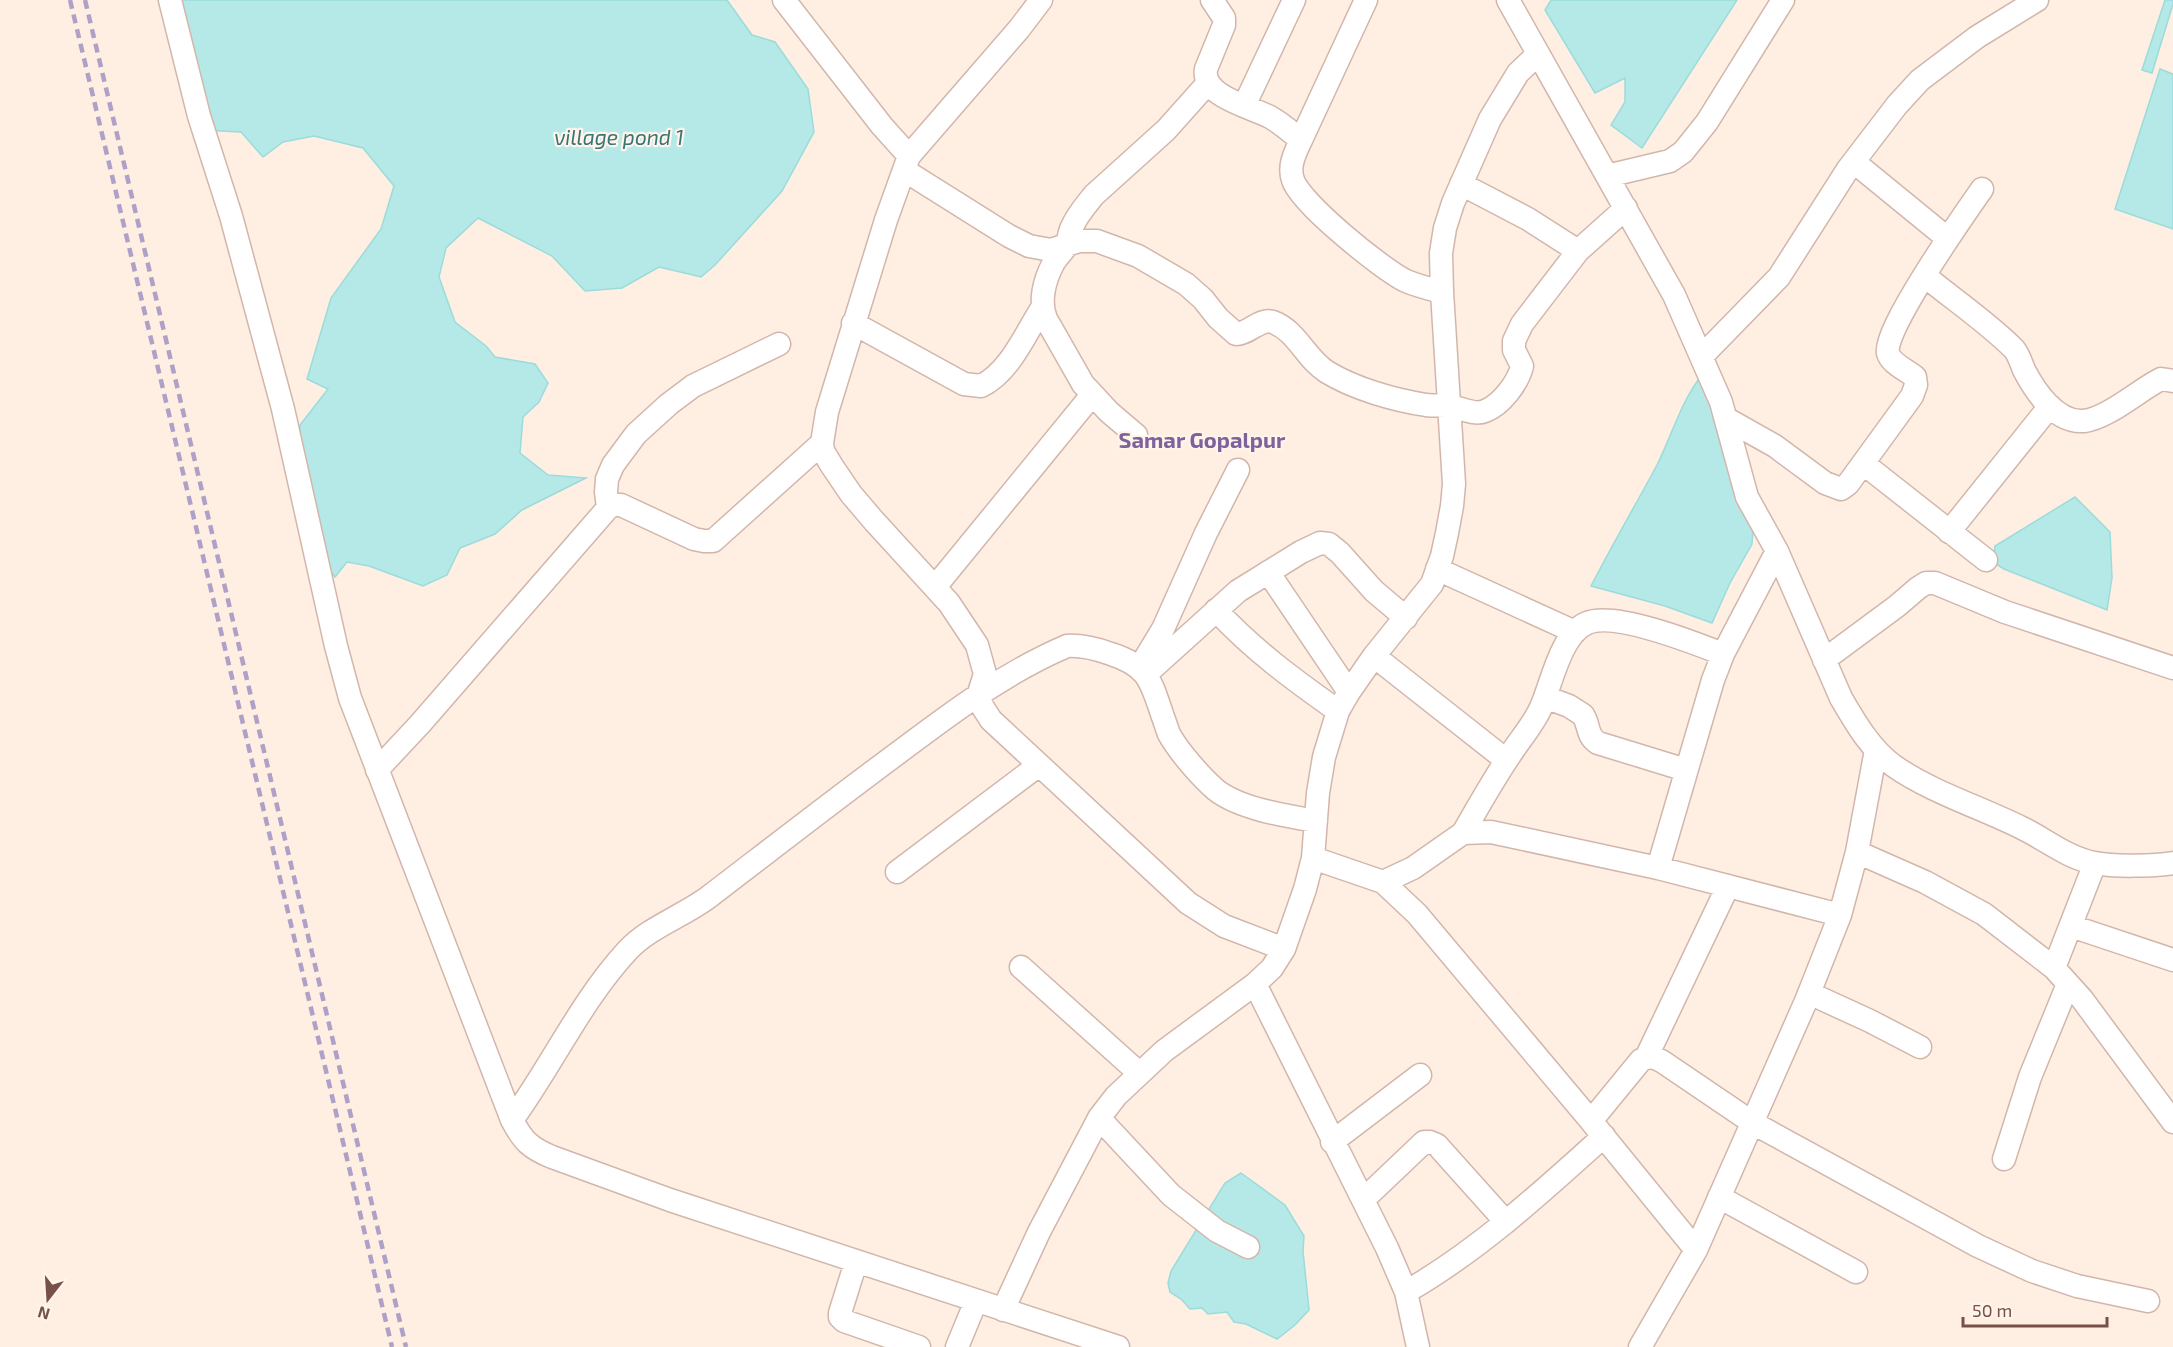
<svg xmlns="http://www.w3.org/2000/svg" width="2173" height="1347" viewBox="0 0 2173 1347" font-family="'Exo 2',sans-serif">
  <rect width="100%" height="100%" fill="#feefe2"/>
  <!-- water -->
  <path fill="#b5e9e8" stroke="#9bdbdb" stroke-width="1.5" d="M163,0H727L752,35L775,42L808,89L814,132L782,191L715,265L701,277L659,267L622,288L585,291L552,256L478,218L446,248L439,277L455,322L486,346L495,357L535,364L548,383L539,402L523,417L520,453L548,475L586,478L522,510L495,534L460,548L447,575L423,586L369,566L347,562L335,577L323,562L299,450L300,425L328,389L307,379L331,298L381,229L394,186L363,148L314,136L283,142L263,157L241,132L201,130Z
    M1551,0H1737L1642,148L1611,125L1625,102V78L1595,93L1545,10Z
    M2165,0H2173V4L2152,73L2142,70Z
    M2160,69L2173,74V229L2115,209Z
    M1702,375L1726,464L1753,528L1752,544L1730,583L1712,623L1665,606L1591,586C1612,545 1635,506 1657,465C1672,435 1681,401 1702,375Z
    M2075,497L2110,532L2112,578L2107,610L2004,569L1993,562L1995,546Z
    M1241,1173L1285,1205L1304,1236L1303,1251L1309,1310L1295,1325L1277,1339L1246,1324L1234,1322L1227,1312L1208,1314L1202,1308L1190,1309L1181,1299L1170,1292L1168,1283L1171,1271L1225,1183Z"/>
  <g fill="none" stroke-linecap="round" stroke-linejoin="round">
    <defs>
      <path id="minor" d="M170,0L199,116L231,216L283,409L336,646L350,698L512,1120C523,1141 530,1148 552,1157L670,1200L1118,1347
        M784,0L882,126L909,156
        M1041,0L1019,29L909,156L886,220L827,412L822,443L823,451L832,466L851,494L874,521L949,603L977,645L985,674L979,693L982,706L991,720L1188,903L1224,926L1284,949
        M1212,0L1224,18V25L1206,69C1201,96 1251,107 1270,117C1281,123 1291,132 1301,140
        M1366,0L1301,140C1295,153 1288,166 1293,180C1300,203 1383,270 1406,281C1418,286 1430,289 1442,292
        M1508,0L1674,295L1721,402L1747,497L1777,551L1841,698C1855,722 1871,750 1894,766C1929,791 1982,808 2022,828C2045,839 2069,859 2095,863C2114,867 2155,866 2173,863
        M1244,106L1294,0
        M1854,162L1947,238
        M904,170L1009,236L1029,246L1051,250L1079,241H1097L1138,256L1186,284L1203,299L1218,318L1236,334C1249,334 1259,318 1273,322C1297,331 1306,359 1327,372C1355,389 1394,400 1426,405C1434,406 1442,405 1449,406C1460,407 1474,416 1485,411C1501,405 1518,383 1522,366L1514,350V341L1522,324L1578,251L1626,208
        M1607,176L1670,161L1683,152L1707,122L1783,0
        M1461,184L1528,219L1578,251
        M1925,276C1954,300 1987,322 2014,349C2019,355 2021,363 2024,370C2035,391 2056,423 2084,421C2108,418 2139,390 2161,379L2173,381
        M853,323L964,384L981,386C1010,372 1025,334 1042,308
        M1702,356L1779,277L1848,169L1897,105L1920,80L1977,37L2037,0
        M1727,419L1775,446L1825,483L1841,489L1848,484L1912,396L1916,385L1915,377C1907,370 1891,364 1888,353C1882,331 1966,212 1982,189
        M1136,435L1109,412L1083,384L1046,319C1039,302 1044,281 1053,264C1056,257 1063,252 1067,245C1069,239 1069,232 1072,227C1077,215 1086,205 1094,195L1166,130L1208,83
        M1864,464L1986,560
        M608,508L606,492L607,479L613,465L636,434L669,404L693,386L779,344
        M1949,532L2050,406
        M1437,569L1575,632
        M1268,572L1349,692
        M935,587L1092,395
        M1216,610C1253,650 1294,680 1338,711
        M1374,656L1506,760
        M1824,660L1897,606L1918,588L1926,583H1935L2005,612L2173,668
        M1140,667L1163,629L1206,533L1238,470
        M1146,674L1238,591L1301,552L1320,543L1329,544L1340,553L1374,591L1406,618
        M1545,697L1569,706L1583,715C1590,726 1586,735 1598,743L1686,770
        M377,770L420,724L608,508L614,505H621L694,539L704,541H713L822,443
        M1463,833C1478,807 1493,780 1510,755C1520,739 1535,723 1542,705C1552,682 1561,634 1587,623C1614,611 1695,643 1723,654
        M1857,852L1925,882L1984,914L2054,968L2082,999L2173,1122
        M1313,858L1383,882L1413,868L1463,833L1491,832L1658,868L1840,915
        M1658,868L1713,680L1723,654L1777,551
        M897,872L1039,765
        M1383,882L1417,914L1591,1121
        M2071,926L2173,960
        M1021,967L1139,1073
        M2054,968L2095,863
        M1255,984L1387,1248L1406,1292L1418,1347
        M1809,993L1870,1021L1920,1047
        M1646,1058L1728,886
        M1099,1118L1171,1195L1217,1231L1248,1247
        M512,1120C552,1065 581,1001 627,951C649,927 684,916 710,896C774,847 837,798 902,750C954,711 1006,672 1067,646C1082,645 1097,649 1111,654C1149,666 1151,682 1163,717C1165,722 1167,729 1169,734C1179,752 1201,777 1216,790C1240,809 1287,816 1316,821
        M1332,1142L1420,1075
        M2004,1159L2030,1077L2068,984
        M1719,1197L1856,1272
        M1363,1200L1424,1142H1430L1437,1145L1506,1222
        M1696,1250L1591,1121L1641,1060C1650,1056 1655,1057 1663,1062L1753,1123L1978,1246L2032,1271L2077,1286L2148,1301
        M856,1262L840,1313V1317L844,1321L919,1347
        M1406,1292C1479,1250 1542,1192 1604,1136
        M1003,1310L1039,1232L1099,1118L1116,1096L1164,1051L1255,984L1272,968L1284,949L1305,889L1313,858L1318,793L1324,757L1338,711L1349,692L1374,656L1432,584L1442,556L1447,533L1452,506L1454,484L1442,292L1441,253L1445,228L1453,203L1490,119L1518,73L1538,54
        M957,1347L976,1301
        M1640,1347L1696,1250L1806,1001L1840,915L1857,852L1876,750"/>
    </defs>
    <!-- minor casing -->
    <use href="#minor" stroke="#d2b6ab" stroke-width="25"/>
    <!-- minor -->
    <use href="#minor" stroke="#fff" stroke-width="22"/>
    <!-- rail -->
    <path stroke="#afa0c8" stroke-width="4.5" stroke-dasharray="9 6" stroke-linecap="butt" d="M70,0L392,1347
      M85,0L406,1347"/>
  </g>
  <g text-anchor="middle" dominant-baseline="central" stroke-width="4.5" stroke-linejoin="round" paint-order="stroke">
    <!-- water labels -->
    <g font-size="21" font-style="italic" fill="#377676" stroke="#fff3ea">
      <text x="619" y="136">village pond 1</text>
    </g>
    <!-- quarter labels -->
    <g font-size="22" font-weight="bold" fill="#7e629b" stroke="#fff3ea">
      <text x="1202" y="439">Samar Gopalpur</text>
    </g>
  </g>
  <!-- north arrow -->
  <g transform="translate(48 1299) rotate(197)" stroke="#fff3ea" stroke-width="4.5" paint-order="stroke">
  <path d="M0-4.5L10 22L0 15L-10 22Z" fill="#775047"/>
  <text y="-9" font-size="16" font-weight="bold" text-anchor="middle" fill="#775047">N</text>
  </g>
  <!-- scale -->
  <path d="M1963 1317v9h144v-9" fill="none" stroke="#775047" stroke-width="3"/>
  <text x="1972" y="1317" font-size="18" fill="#775047" stroke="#fff3ea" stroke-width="4.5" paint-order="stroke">50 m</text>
</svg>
